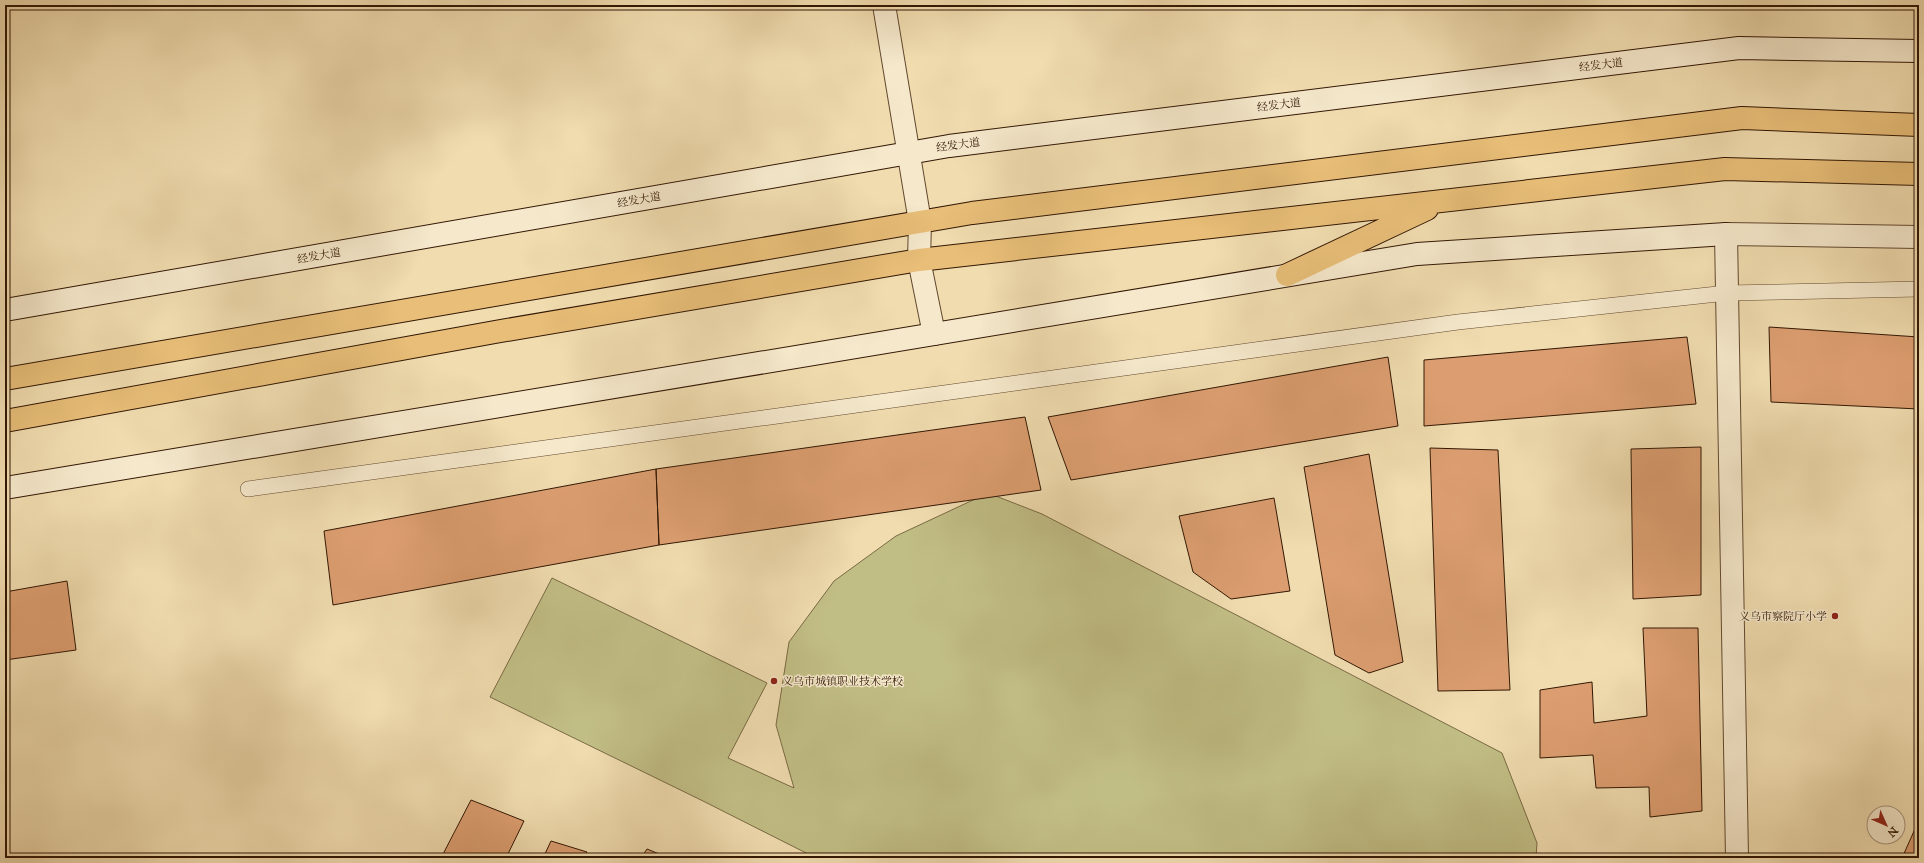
<svg xmlns="http://www.w3.org/2000/svg" width="1924" height="863" viewBox="0 0 1924 863" font-family="'IM FELL Great Primer','Noto Serif SC',serif">
  <rect width="100%" height="100%" fill="#f0dcaf"/>
  <filter id="stains"><feTurbulence type="fractalNoise" baseFrequency=".005" numOctaves="4"/><feColorMatrix values="0 0 0 0 .2 0 0 0 0 .09 0 0 0 0 .02 0 0 0 .5 -.17"/></filter>
  <radialGradient id="worn" r=".72"><stop offset=".6" stop-color="#630" stop-opacity="0"/><stop offset="1" stop-color="#630" stop-opacity=".3"/></radialGradient>
  <!-- garden -->
  <path fill="#c1be85" stroke="#7a6a44" d="M988,493L1042,514L1502,753L1537,843L1536,858H816L703,801L490,697L552,578L767,683L728,758L794,788L776,725L789,642L834,581L896,536Z"/>
  <!-- building -->
  <path fill="#dc9e70" stroke="#321704" d="M1769,327L1919,337V409L1771,402Z
    M1687,337L1696,404L1424,426V360Z
    M1388,357L1398,426L1071,480L1048,417Z
    M1025,417L1041,490L659,545L656,469Z
    M1701,447V595L1633,599L1631,449Z
    M1430,448L1498,450L1510,690L1438,691Z
    M1369,454L1403,662L1369,673L1335,655L1304,467Z
    M656,469L659,545L333,605L324,531Z
    M1274,498L1290,591L1231,599L1193,572L1179,516Z
    M67,581L76,650L5,660V592Z
    M1643,628H1698L1702,811L1650,817L1649,787L1596,788L1593,755L1540,758V690L1592,682L1594,723L1647,716Z
    M471,800L524,821L506,858H441Z
    M1919,820V858H1902Z
    M551,841L587,852L583,858H543Z
    M647,849L669,858H641Z"/>
  <g fill="none" stroke-linecap="round" stroke-linejoin="round">
    <defs>
      <path id="service" d="M248,489L1458,322L1727,293L1919,289"/>
      <path id="minor" d="M919,260L934,334
        M1737,858L1726,234L1919,237"/>
      <path id="tertiary" d="M884,5L920,222L919,260"/>
      <path id="secondary" d="M5,310L949,146L1739,48L1919,51
        M5,488L1417,254L1726,234"/>
      <path id="primary" d="M1287,275L1427,209
        M5,379L972,213L1742,118L1919,125
        M5,421L495,332L919,260L1725,169L1919,174"/>
    </defs>
    <!-- service casing -->
    <use href="#service" stroke="#62482f" stroke-width="16"/>
    <!-- minor casing -->
    <use href="#minor" stroke="#62482f" stroke-width="24"/>
    <!-- tertiary casing -->
    <use href="#tertiary" stroke="#62482f" stroke-width="24"/>
    <!-- secondary casing -->
    <use href="#secondary" stroke="#321704" stroke-width="24"/>
    <!-- primary casing -->
    <use href="#primary" stroke="#321704" stroke-width="24"/>
    <!-- service -->
    <use href="#service" stroke="#f5e8cb" stroke-width="15"/>
    <!-- minor -->
    <use href="#minor" stroke="#f5e8cb" stroke-width="22"/>
    <!-- tertiary -->
    <use href="#tertiary" stroke="#f5e8cb" stroke-width="22"/>
    <!-- secondary -->
    <use href="#secondary" stroke="#f5e8cb" stroke-width="22"/>
    <!-- primary -->
    <use href="#primary" stroke="#e8be78" stroke-width="22"/>
  </g>
  <!-- markers -->
  <g fill="#8f2418" stroke="#f5e8cb" stroke-width="1.5">
    <circle cx="1835" cy="616" r="4"/>
    <circle cx="774" cy="681" r="4"/>
  </g>
  <g text-anchor="middle" dominant-baseline="central" stroke-width="3" stroke-linejoin="round" paint-order="stroke">
    <!-- street labels -->
    <g font-size="11" fill="#321704" stroke="#f5e8cb">
      <text transform="translate(1601 65) rotate(-7)">经发大道</text>
      <text transform="translate(1279 105) rotate(-7)">经发大道</text>
      <text transform="translate(958 145) rotate(-8)">经发大道</text>
      <text transform="translate(639 200) rotate(-10)">经发大道</text>
      <text transform="translate(319 256) rotate(-10)">经发大道</text>
    </g>
    <!-- poi labels -->
    <g font-size="11" fill="#321704" stroke="#f5e8cb" text-anchor="end">
      <text x="1827" y="616">义乌市察院厅小学</text>
      <text x="782" y="681" text-anchor="start">义乌市城镇职业技术学校</text>
    </g>
  </g>
  <!-- margin -->
  <rect width="1924" height="863" fill="none" stroke="#f0dcaf" stroke-width="20"/>
  <rect x="6" y="6" width="1912" height="851" fill="none" stroke="#321704" stroke-width="2"/>
  <rect x="10" y="10" width="1904" height="843" fill="none" stroke="#321704"/>
  <!-- north arrow -->
  <g transform="translate(1886 825) rotate(135)"><circle r="19" fill="#f5e8cb" stroke="#a7947b"/>
  <path d="M0-3L7 15L0 10L-7 15Z" fill="#8f2418"/>
  <text y="-6" font-size="11" font-weight="bold" text-anchor="middle" fill="#321704">N</text>
  </g>
  <rect width="100%" height="100%" filter="url(#stains)"/>
  <rect width="100%" height="100%" fill="url(#worn)"/>
</svg>
